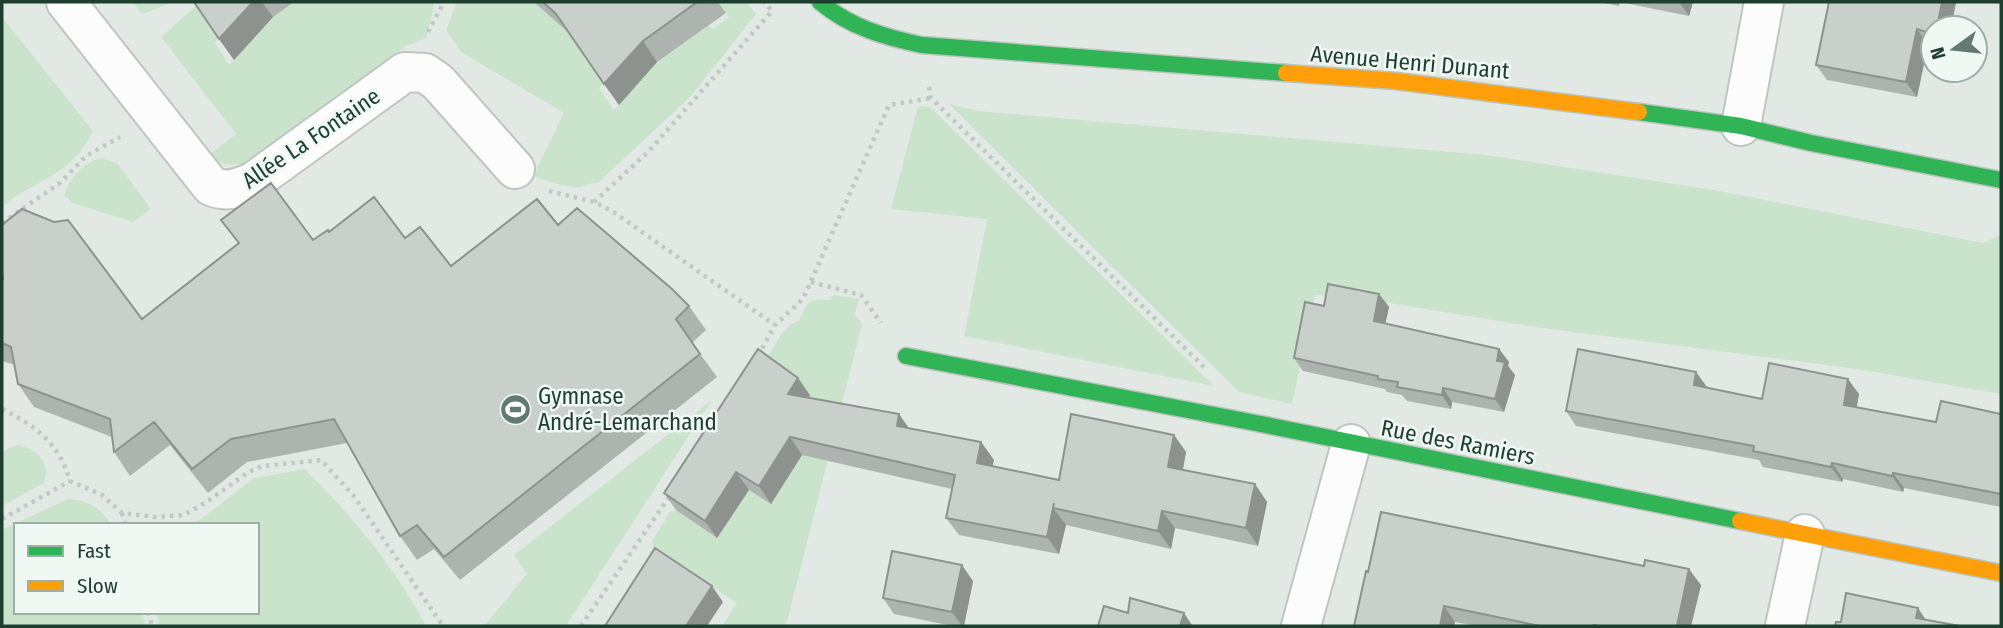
<svg xmlns="http://www.w3.org/2000/svg" width="2003" height="628" viewBox="0 0 2003 628" font-family="'Fira Sans Condensed',sans-serif">
  <rect width="100%" height="100%" fill="#e2e9e5"/>
  <!-- green -->
  <path fill="#cae4cc" d="M133,2H170L164,6L142,14Z
    M294,2H435L426,38L406,46L252,162C236,166 221,167 209,155L236,134L161,37L197,5L219,38L215,43L229,65L273,17Z
    M458,2H534L571,35L604,83L599,88L614,110L657,62L708,26L713,29L729,17L714,2H746L756,14L691,96L598,183C590,183 587,185 581,187C566,189 547,180 533,176L564,113L461,52L446,30L456,4Z
    M2,17L93,131C70,178 38,177 2,207Z
    M949,104L978,111L1487,155L1714,190L1983,243L2001,235V394L1863,370L1535,327L1352,297L1315,295L1292,404L1239,392Z
    M918,106L930,107L1214,386L964,336L987,219L891,209Z
    M103,158L118,164L151,209L133,222L73,203L65,196C68,178 85,161 103,158Z
    M833,295L859,299L855,314L862,324L786,626H722L737,603L654,549L652,541L670,512L676,510L717,538L749,490L771,503L764,364L780,336L791,324L799,321C808,301 807,299 830,300Z
    M712,400L566,626H484L527,574L514,555Z
    M18,445C37,448 51,463 44,483L2,506V453L8,448Z
    M305,469C351,515 396,568 426,626H159L156,612H257V525H190L201,519L254,478Z
    M68,499C88,500 101,508 111,525H16V612H142L146,626H2V530Z"/>
  <g fill="none" stroke-linecap="round" stroke-linejoin="round">
    <defs>
      <path id="street" d="M66,2L211,186C226,193 238,188 253,182L405,72L425,73L438,82L515,169
        M1741,126L1764,2
        M1301,626L1351,444
        M1785,626L1805,534"/>
      <path id="fast" d="M820,2C850,27 884,37 922,45L1286,73
        M1639,112L1741,126L1811,143L2001,180
        M906,356L1261,424L1740,521"/>
      <path id="slow" d="M1286,73L1396,81L1639,112
        M1740,521L2001,573"/>
    </defs>
    <!-- street casing -->
    <use href="#street" stroke="#bfc6c2" stroke-width="42"/>
    <!-- fast casing -->
    <use href="#fast" stroke="#bbc5c0" stroke-width="19"/>
    <!-- slow casing -->
    <use href="#slow" stroke="#bbc5c0" stroke-width="19"/>
    <!-- path -->
    <path stroke="#bfcac4" stroke-width="4.5" stroke-dasharray="3.5 5" stroke-linecap="butt" d="M428,32L444,2
      M929,87L931,98L1206,369
      M549,191L594,202L612,211L775,325
      M594,202L648,152L772,11L764,2
      M2,223L60,183L86,156L120,137
      M811,282L861,295L881,323
      M758,356L775,325L803,299L889,105L931,98
      M2,409C36,426 59,443 70,481L102,495L122,513L156,517L184,515L208,501L247,473L262,466L321,460L353,495L443,626
      M122,513L125,525
      M2,519L70,481
      M148,612L152,626
      M581,626L671,494"/>
    <!-- street -->
    <use href="#street" stroke="#fbfcfb" stroke-width="38"/>
    <!-- fast -->
    <use href="#fast" stroke="#30b455" stroke-width="16"/>
    <!-- slow -->
    <use href="#slow" stroke="#ff9f0a" stroke-width="16"/>
  </g>
  <!-- wall -->
  <path fill="#adb3af" d="M194,2H294L273,17L234,60Z
    M534,2H718L726,13L657,62L619,105L570,34Z
    M1599,2H1620L1619,6Z
    M1620,2H1693L1689,16Z
    M1829,2H1956L1951,28H1933V46L1928,45L1917,97L1827,80L1816,65Z
    M221,220L313,240L329,232L405,238L451,266L558,225L689,306L706,330L692,343L717,377L460,580L434,549L417,560L400,536L347,443L247,462L208,493L170,445L130,476L114,452L112,437L34,407L18,384L15,365L2,361V280L142,319L239,244Z
    M1379,294L1389,307L1385,324L1499,349L1509,362L1508,366L1515,375L1504,412L1452,402L1451,409L1407,401L1402,395L1387,392L1385,389L1303,371L1294,358L1324,306Z
    M1707,388L1762,399L1859,394L1857,407L1936,422L2001,414V507L1904,488L1903,492L1843,479L1842,482L1763,467L1759,460L1576,426L1566,411Z
    M810,395L809,398L899,414L909,428L981,442L994,460L992,466L1059,480L1174,435L1186,452L1183,470L1255,484L1267,502L1258,546L1175,528L1171,549L1066,525L1059,554L959,535L946,518L952,489L802,455L771,504L749,490L717,538L676,510L664,493Z
    M1366,571L1701,585L1691,626H1477L1455,622L1454,626H1354Z
    M973,581L964,626H953L894,614L883,598Z"/>
  <!-- shaded-wall -->
  <path fill="#8d928f" d="M253,2H262L273,17L234,60L219,39Z
    M1679,2H1693L1689,16Z
    M1942,2H1956L1951,28H1937Z
    M1917,29L1928,45L1917,97L1906,82Z
    M643,41L657,62L619,105L604,84Z
    M1379,294L1389,307L1383,335L1374,321Z
    M1499,349L1509,362L1508,366L1515,375L1504,412L1495,399L1497,361Z
    M1696,372L1707,387L1694,385Z
    M798,378L810,395L800,411L788,394Z
    M1848,379L1859,394L1854,420L1844,405Z
    M1443,388L1452,402L1451,409L1442,395Z
    M899,414L911,432L897,426Z
    M1174,435L1186,452L1180,484L1168,467Z
    M790,437L802,455L771,504L759,486Z
    M981,442L994,460L989,481L977,463Z
    M1832,463L1843,479L1842,482L1831,467Z
    M736,472L749,490L717,538L705,521Z
    M1893,473L1904,488L1903,492L1892,476Z
    M1255,484L1267,502L1258,546L1246,528Z
    M1053,508L1066,525L1059,554L1047,537Z
    M1162,511L1175,528L1171,549L1158,531Z
    M962,565L973,581L964,626H962L952,612Z
    M1689,569L1701,585L1691,626H1677Z
    M712,586L723,602L707,626H686Z
    M1444,606L1455,622L1454,626H1440Z
    M1918,608L1928,623L1916,618Z
    M1184,613L1192,625V626H1180Z"/>
  <!-- building -->
  <path fill="#c9d0cc" stroke="#8d928f" stroke-width="2" d="M194,2H253L219,39Z
    M543,2H697L643,41L604,84L556,14Z
    M1829,2H1942L1937,28H1933V34L1917,29L1906,82L1816,65Z
    M271,183L313,240L328,230L329,232L374,197L405,238L420,227L451,266L537,199L558,225L577,208L672,289L689,306L676,319L700,354L444,557L417,525L400,536L334,419L231,439L192,469L154,422L114,452L110,419L18,384L11,347L2,343V280L3,279L2,271V225L22,209L54,222L68,220L142,319L239,243L221,220Z
    M1328,284L1379,294L1374,321L1499,349L1497,361L1505,362L1495,399L1443,388L1442,395L1397,387L1398,382L1378,379V376L1294,358L1305,302L1324,306Z
    M758,349L798,378L788,394L899,414L897,426L981,442L977,463L1059,480L1071,414L1174,435L1168,467L1255,484L1246,528L1162,511L1158,531L1053,508L1054,503L1047,537L946,518L955,475L790,437L759,486L736,472L705,521L664,493Z
    M1578,349L1696,372L1694,385L1762,399L1769,363L1848,379L1844,405L1936,422L1941,401L2001,414V494L1893,473L1892,476L1832,463L1831,467L1753,451L1754,446L1566,411Z
    M1381,512L1644,566L1645,560L1689,569L1677,626H1599L1594,625V626H1540L1444,606L1440,626H1354L1366,571L1368,572Z
    M655,548L712,586L686,626H605Z
    M892,551L962,565L952,612L883,598Z
    M1846,593L1918,608L1916,618L1960,626H1835L1836,622H1841Z
    M1130,598L1184,613L1180,626H1098L1104,606L1128,613Z"/>
  <!-- icons -->
  <defs>
    <symbol id="stadium-disc" viewBox="-11 -11 22 22"><circle r="9.5" fill="#637a6f" stroke="#f0f8f3"/><path d="M0-5a6.5 5 0 1 0 0 10a6.5 5 0 1 0 0-10ZM-3.5-1.8h7v3.6h-7Z" fill="#fff"/></symbol>
  </defs>
  <g fill-rule="evenodd">
    <use href="#stadium-disc" x="498" y="392" width="35" height="35"/>
  </g>
  <g text-anchor="middle" dominant-baseline="central" stroke-width="5" stroke-linejoin="round" paint-order="stroke">
    <!-- street labels -->
    <g font-size="23" fill="#1e3e2f" stroke="#f0f8f3">
      <text transform="translate(1410 62) rotate(5)">Avenue Henri Dunant</text>
      <text transform="translate(311 138) rotate(-34)">Allée La Fontaine</text>
      <text transform="translate(1458 442) rotate(11)">Rue des Ramiers</text>
    </g>
    <!-- poi labels -->
    <g font-size="23" fill="#1e3e2f" stroke="#f0f8f3" text-anchor="start">
      <text x="538" y="396">Gymnase<tspan x="538" dy="26">André-Lemarchand</tspan></text>
    </g>
  </g>
  <!-- border -->
  <rect width="2003" height="628" fill="none" stroke="#1e3e2f" stroke-width="7"/>
  <!-- legend -->
  <rect x="14" y="523" width="245" height="91" fill="#f0f8f3" stroke="#9caea5" stroke-width="2"/>
  <rect x="28" y="546" width="35" height="10" fill="#30b455" stroke="#9caea5" stroke-width="2"/>
  <text x="77" y="558" font-size="21" fill="#1e3e2f">Fast</text>
  <rect x="28" y="581" width="35" height="10" fill="#ff9f0a" stroke="#9caea5" stroke-width="2"/>
  <text x="77" y="593" font-size="21" fill="#1e3e2f">Slow</text>
  <!-- north arrow -->
  <g transform="translate(1954 49) rotate(255)"><circle r="33" fill="#f0f8f3" stroke="#9caea5" stroke-width="2"/>
  <path d="M0-5L12 26L0 18L-12 26Z" fill="#637a6f"/>
  <text y="-10" font-size="19" font-weight="bold" text-anchor="middle" fill="#1e3e2f">N</text>
  </g>
</svg>
